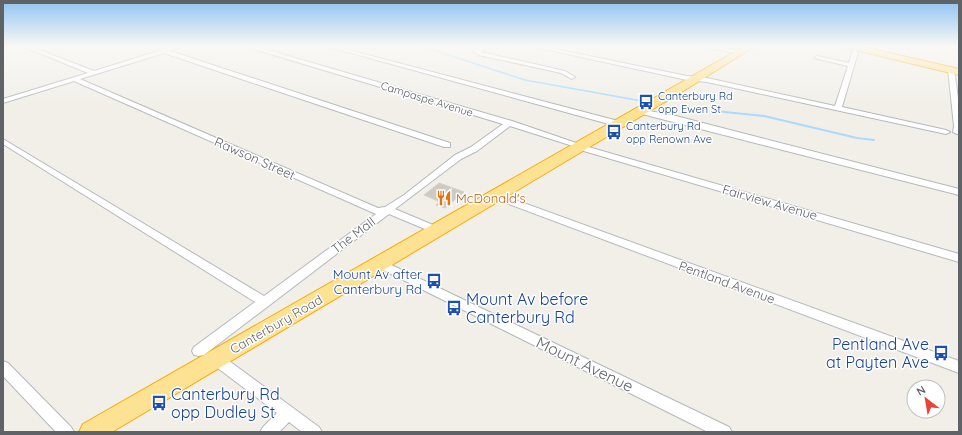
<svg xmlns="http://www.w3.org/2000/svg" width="962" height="435" viewBox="0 0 962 435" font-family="Quicksand,sans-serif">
  <rect width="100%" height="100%" fill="#f1efe8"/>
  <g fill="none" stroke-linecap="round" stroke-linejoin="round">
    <!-- stream-far1 -->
    <path stroke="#aadaff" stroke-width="1.5" d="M421,46L525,80L642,101
      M703,110H705"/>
    <!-- stream -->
    <path stroke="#aadaff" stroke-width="2" d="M703,110L708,111
      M715,111L764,116L857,138L874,140"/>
  </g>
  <!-- building -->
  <path fill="#cccac5" stroke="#d6d1c6" d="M439,183L464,192L445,208L436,205L440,202L424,195Z"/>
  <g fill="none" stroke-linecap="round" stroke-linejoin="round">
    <defs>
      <path id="minor" d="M22,46H29L94,71L175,46H183L170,51L450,143V147H444L164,53L80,79L378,208L385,207L404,195L455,155L471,147L503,124L247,47L246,46H254L512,121L585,146L959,254V262L577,149L576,147L510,126L477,151L461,159L395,209L440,228L441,230L440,232H432L389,214L204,355L199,356L194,355L192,351L194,347L255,302L3,144V139L264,296L376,214L74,81L3,103V99L88,73Z
        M326,46H334L622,122L623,124L622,126H616Z
        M481,46H488L481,52L565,71L575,77L572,79L561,73L479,55L474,52V50Z
        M530,46H540L687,76L707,78L835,106L848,66L814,58L817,56L849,63L852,52L855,50L858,52L842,107L946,130L950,132L946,134L707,82L687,80Z
        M700,46H712L744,52L741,54Z
        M951,67L954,69L959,105V134H957L953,132L954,126L948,69Z
        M638,109L672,115L959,189V195L638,113Z
        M496,193L959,361V373L493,198L491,196L493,194Z
        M381,260L729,427L732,432H708L377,267L375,264L377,261Z
        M216,353L221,355L319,427L322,432H302L289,422L279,432H260L263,427L277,413L211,363L209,359L211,355Z
        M3,361L8,363L71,427L74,432H56L3,376Z"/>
      <path id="highway" d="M745,46H755L685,90L112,432H79L83,424Z
        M846,46H859L959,69V75L847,48Z"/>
    </defs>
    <!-- minor casing -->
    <use href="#minor" stroke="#b5b8bc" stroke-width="2"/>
    <!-- highway casing -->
    <use href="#highway" stroke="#f9ab00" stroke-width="2"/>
    <!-- minor -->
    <use href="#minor" fill="#fff" fill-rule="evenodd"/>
    <!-- highway -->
    <use href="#highway" fill="#fde293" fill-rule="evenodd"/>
  </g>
  <!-- sky -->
  <linearGradient id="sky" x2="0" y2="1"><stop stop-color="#8fc3f1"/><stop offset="0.43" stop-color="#f9f8f5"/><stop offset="1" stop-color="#f9f8f5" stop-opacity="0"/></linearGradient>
  <rect width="962" height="107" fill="url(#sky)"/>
  <!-- icons -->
  <defs>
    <symbol id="bus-bare" viewBox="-9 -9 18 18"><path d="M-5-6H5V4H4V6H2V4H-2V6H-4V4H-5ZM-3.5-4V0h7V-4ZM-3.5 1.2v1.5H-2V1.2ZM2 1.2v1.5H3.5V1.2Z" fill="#1a4fb4" stroke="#fff" stroke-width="2.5" paint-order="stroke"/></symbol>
    <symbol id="restaurant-bare" viewBox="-9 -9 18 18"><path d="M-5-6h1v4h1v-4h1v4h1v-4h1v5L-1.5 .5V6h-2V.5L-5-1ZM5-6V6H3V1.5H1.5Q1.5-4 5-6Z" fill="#e8710a" stroke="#fff" stroke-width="2.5" paint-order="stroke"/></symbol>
  </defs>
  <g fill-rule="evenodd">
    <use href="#bus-bare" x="635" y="91" width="22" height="22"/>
    <use href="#bus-bare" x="603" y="121" width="22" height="22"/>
    <use href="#restaurant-bare" x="433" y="187" width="22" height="22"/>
    <use href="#bus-bare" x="423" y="270" width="22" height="22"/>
    <use href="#bus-bare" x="443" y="297" width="22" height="22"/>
    <use href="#bus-bare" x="930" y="342" width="22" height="22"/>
    <use href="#bus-bare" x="148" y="392" width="22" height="22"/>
  </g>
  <g text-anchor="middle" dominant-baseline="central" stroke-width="3" stroke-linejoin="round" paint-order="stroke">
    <!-- far-transit labels -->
    <g font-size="11" fill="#164399" stroke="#fff" text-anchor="start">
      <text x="658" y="96">Canterbury Rd<tspan x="658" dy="13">opp Ewen St</tspan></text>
      <text x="626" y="126">Canterbury Rd<tspan x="626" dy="13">opp Renown Ave</tspan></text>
    </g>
    <!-- far-street labels -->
    <g font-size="11" fill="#5f6368" stroke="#fff">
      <text transform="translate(427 99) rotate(17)">Campaspe Avenue</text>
    </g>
    <!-- street labels -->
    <g font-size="13" fill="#5f6368" stroke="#fff">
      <text transform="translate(255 158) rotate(24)">Rawson Street</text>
      <text transform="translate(770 202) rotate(16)">Fairview Avenue</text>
      <text transform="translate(353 235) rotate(-37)">The Mall</text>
      <text transform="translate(727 282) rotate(20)">Pentland Avenue</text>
      <text transform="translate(276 324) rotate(-30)">Canterbury Road</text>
    </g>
    <!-- food labels -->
    <g font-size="13" fill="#c56008" stroke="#fff" text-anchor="start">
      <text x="456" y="198">McDonald's</text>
    </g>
    <!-- transit labels -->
    <g font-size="13" fill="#164399" stroke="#fff" text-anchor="end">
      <text x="422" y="274">Mount Av after<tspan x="422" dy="15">Canterbury Rd</tspan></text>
    </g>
    <!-- near-transit labels -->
    <g font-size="16" fill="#164399" stroke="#fff" text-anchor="start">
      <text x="466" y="299">Mount Av before<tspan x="466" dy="18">Canterbury Rd</tspan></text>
      <text x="929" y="344" text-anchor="end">Pentland Ave<tspan x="929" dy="18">at Payten Ave</tspan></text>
      <text x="171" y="394">Canterbury Rd<tspan x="171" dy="18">opp Dudley St</tspan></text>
    </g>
    <!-- near-street labels -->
    <g font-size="16" fill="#5f6368" stroke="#fff">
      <text transform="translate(585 364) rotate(26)">Mount Avenue</text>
    </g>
  </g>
  <!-- border -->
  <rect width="962" height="435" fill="none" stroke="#5f6368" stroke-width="8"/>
  <!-- north arrow -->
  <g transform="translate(926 399) rotate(329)"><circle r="19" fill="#ffffff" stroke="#bfc1c3"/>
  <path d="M0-3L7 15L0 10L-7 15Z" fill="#ea4335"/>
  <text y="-6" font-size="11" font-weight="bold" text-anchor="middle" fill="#5f6368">N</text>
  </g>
</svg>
